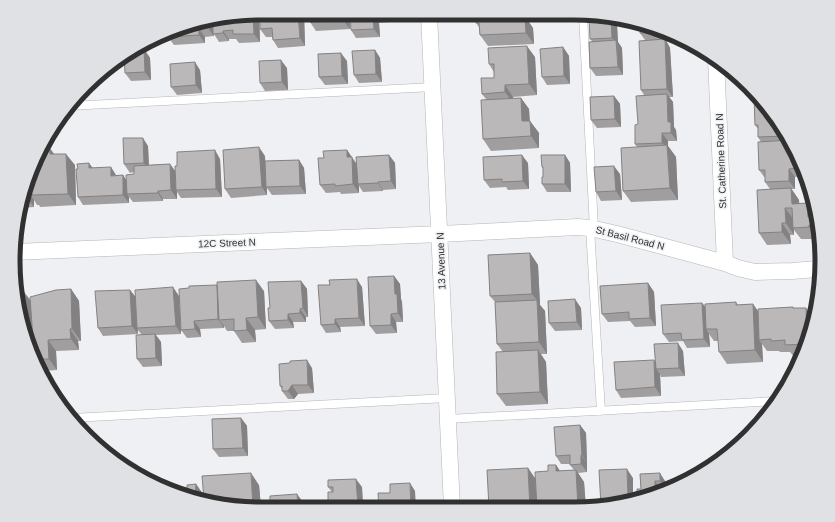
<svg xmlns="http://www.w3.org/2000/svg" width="835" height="522" viewBox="0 0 835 522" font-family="Helvetica,sans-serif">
  <rect width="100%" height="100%" fill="#eff0f3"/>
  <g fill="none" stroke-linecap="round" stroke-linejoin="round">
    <defs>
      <path id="lane" d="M583,15L594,229
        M69,106L433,87
        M590,228L601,411
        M72,418L447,398
        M448,419L776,401"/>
      <path id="street" d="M429,14L452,508
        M716,59L725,263
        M14,252L440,234L578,227L590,228L617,234L725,263L738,268L755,272L792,271L817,269"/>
    </defs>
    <!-- lane casing -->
    <use href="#lane" stroke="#b4b5b7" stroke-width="9"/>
    <!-- street casing -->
    <use href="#street" stroke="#b4b5b7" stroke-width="17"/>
    <!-- lane -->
    <use href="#lane" stroke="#fff" stroke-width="8"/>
    <!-- street -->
    <use href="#street" stroke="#fff" stroke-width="16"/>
  </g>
  <!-- wall -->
  <path fill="#a19ea0" d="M259,13L260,42L239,43L236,39H229V41L219,42L214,34V36L205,37V43L174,45L168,37V41L150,42L182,26Z
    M304,13L305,46L278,48L273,40L272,37H266L260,29Z
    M309,13L349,14L350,29L316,31L310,22Z
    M350,14H389V22L379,23L380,37L356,38L351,30Z
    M476,14L526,15V18L533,28L534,44L488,46L480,35L479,27L476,23Z
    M640,24L666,31L667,40H666L670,48L673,97H669L673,102L674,127L676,130L677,141H668V146L676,157L678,200L631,202L623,191L637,147L635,144L638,124L644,95L641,90L645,40L640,33Z
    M617,25L618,42L622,48L623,75L596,76L590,68L592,41L590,39Z
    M563,47L569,56L570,84L547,85L542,77Z
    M144,49L150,58L151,80L131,81L125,73Z
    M375,50L380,58L382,82L359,83L354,75Z
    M535,57L537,95L513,97V98H521L529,109L530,121L539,133V148L491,151L483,139L486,99L482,94L494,78V72L489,64Z
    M347,61L348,84L325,85L319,77Z
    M287,68L288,90L265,91L260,83Z
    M200,70L202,93L177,95L171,87Z
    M614,96L620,104L621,127L597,128L591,120Z
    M754,97L789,137L802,176L795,177V189H791L799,200V204L816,219L818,222L820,229L819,236H817V239H801L794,230V235H790L791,244L767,245L759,233L770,189L765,182V178L759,170L761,142L758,137V129L755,125Z
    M148,146L149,165L170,164L175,172L220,159L222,197L181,198L177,192V199H163V201L133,202L129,197V203L83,205L78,197L92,168L116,176L123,175L126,180L134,174V172L130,173L124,164Z
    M347,150L356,163L389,155L395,163L396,189L383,190V191L363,192L359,186V193L341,194L340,192L326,193L320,185L324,158Z
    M54,154L75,165L76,205L40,207L39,205H37L34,200V207L21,208L26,181Z
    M565,155L570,163L571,192H547L542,184L543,177V169L542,167Z
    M265,156V161L299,160L304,168L306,194L272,195L267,188V195L231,198L225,189Z
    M528,163L529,189L508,190L506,187L490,188L484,180Z
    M620,174L622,200L601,201L596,192Z
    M530,253L538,265L540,305L545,311L547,354H541L546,362L548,404L506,406L497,394L503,352L497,344L495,302L490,296Z
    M394,276L400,284L401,299L402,302L403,322H396L397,333L376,334L370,326Z
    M301,281L307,289L308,317H306V322H293L294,328L275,329L269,321L270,308Z
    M648,283L654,292L656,326L635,327L630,321L608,322L602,314Z
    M362,287L365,326L340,327L341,332L326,333L321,325Z
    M189,288L264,291L266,329L255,330L256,342L242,343L234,331H227L224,326V328L200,329L201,337L187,338L181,330Z
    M71,289L79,301L81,341H78L79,350L56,351L57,370L43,371L41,368L35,355L34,343H30L22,325L24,292L31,301Z
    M130,290L135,296H179L181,334L156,335L161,342L162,366L143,367L137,359L142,335L137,329L138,334L103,336L98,328Z
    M736,302L738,305L753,304L758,311L793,307L813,325L798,357H794L790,352H780L779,351H767L762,344L763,362L727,364L719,352L718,341H714L709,334L710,347L687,348L683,341L669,342L663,334L702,303L705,306Z
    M581,308L582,330L555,331L549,323Z
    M683,351L685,376L661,377L660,374L661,396L621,398L616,390L654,360L655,362Z
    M312,368L314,393L298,394L294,399H288L282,391V389L280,386Z
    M241,418L247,426L248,456L219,457L213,449Z
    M580,425L586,433L587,463V472L578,473L584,482L586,508H489L528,468L535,478L548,471L556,465L560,471L574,470L570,465V464H561L556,456Z
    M640,474L665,481L666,488L660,489H641Z
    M196,484L204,495L259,485L261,507H229L174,492L187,491Z
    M328,487H362L363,507H328L332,492Z"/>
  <!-- shaded-wall -->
  <path fill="#838182" d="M259,13L260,42L254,34L253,14Z
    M298,13H304L305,46L300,38Z
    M344,14H349L350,29L344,21Z
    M383,14H389V22Z
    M373,15L379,23L380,37L374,29Z
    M519,15H526V18L533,28L534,44L526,33L519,17Z
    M611,17L617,25L618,42L622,48L623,75L618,67L617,44L612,38Z
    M213,21L214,36L208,28V22Z
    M199,29L205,37V43L199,35Z
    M661,30L666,31L667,40L661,32Z
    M223,31L229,39V41L223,33Z
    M168,33V41L164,35Z
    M665,39L670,48L673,97L667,89Z
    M527,46L535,57L537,95L529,84Z
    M563,47L569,56L570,84L564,76Z
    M144,49L150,58L151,80L145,72Z
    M375,50L380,58L382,82L376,74Z
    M341,53L347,61L348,84L342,76Z
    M281,60L287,68L288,90L282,82Z
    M195,62L200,70L202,93L196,85Z
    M505,85L513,97L514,104L505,92Z
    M667,94L673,102L674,127L676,130L677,141L671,133L668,122Z
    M614,96L620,104L621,127L615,119Z
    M521,98L529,109L530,133L522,121Z
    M530,121L539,133V148L531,136Z
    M662,133L668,141V146L676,157L678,200L670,188L668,150L662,143Z
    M786,134L789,137L791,142L786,136Z
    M143,138L148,146L149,172L144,163Z
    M49,147L58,159L50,154Z
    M259,147L265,156L267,195L262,187Z
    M215,150L220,159L222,197L216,189Z
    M347,150L357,165L358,184L359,186V193L353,184L347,157Z
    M66,154L75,165L76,205L68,194Z
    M389,155L395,163L396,189L391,181Z
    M522,155L528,163L529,189L523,181Z
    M565,155L570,163L571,192L565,184Z
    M299,160L304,168L306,194L300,186Z
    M89,163L95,171L89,168Z
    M170,164L176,172V190L177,192V199L171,190Z
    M614,166L620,174L622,200L616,191Z
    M111,167L116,175L111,176Z
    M789,169L795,177V189L789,181Z
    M32,170V193L29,194L34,200V207L26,196L25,186L26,181Z
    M123,175L128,183L127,194L129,197V203L123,195Z
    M378,182L383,190V191L378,183Z
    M791,188L799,200L800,216L792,204Z
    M158,191L163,199V201L158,193Z
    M807,203L815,215L816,219L818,222L820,229V232L808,217Z
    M785,208L794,220L793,228L794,230V235L786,223Z
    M782,223L790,235L791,244L782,232Z
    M809,225L817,236V239L809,227Z
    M530,253L538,265L540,305L545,311L547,354L539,342L537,300L532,294Z
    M394,276L400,284L401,299L402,302L403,322L398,313L395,294Z
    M357,279L362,287L365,326L359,318Z
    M256,280L264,291L266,329L258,317Z
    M301,281L307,289L308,317L303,308Z
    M648,283L654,292L656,326L650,318Z
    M217,285L222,293L219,320L224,326V328L218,319Z
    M173,287L179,296L181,334L176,326Z
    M71,289L79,301L81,341L72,329Z
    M130,290L136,298L138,334L132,326Z
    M24,292L32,303L33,339L34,343L26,331Z
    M575,299L581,308L582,330L577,322Z
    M702,303L708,311L706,329L709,334L710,347L704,339Z
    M753,304L761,316L759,340L762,344L763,362L755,350Z
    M806,308L814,319L813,325L807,338Z
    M300,309L306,317V322L300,313Z
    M288,314L293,322L294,328L288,320Z
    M391,314L396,322L397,333L391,325Z
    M246,318L255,330L256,342L247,330Z
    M335,319L340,327L341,332L335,324Z
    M194,321L200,329L201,337L195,329Z
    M70,329L78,341L79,350L71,339Z
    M155,334L161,342L162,366L156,358Z
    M48,340L56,351L57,370L49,359Z
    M678,343L683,351L685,376L679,368Z
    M538,350L546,362L548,404L540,392Z
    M307,360L312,368L314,393L308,385Z
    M654,360L659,368L656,369L660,374L661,396L655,387Z
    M292,385L298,394L294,399L288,391Z
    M241,418L247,426L248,456L243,448Z
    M580,425L586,433L587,463L582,455Z
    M581,455L587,463V472L581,464Z
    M556,465L564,477L556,471Z
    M528,468L536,480L538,508H530Z
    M627,469L633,478V497L628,498Z
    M576,470L584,482L586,508H578Z
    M251,473L259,485L261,507H253Z
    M660,473L665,481L666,488L660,481Z
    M356,479L362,487L363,507H359L358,506Z
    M655,481L660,490L656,491L655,488Z
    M410,483L415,491L416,508H411Z
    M196,484L204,496V500H202L196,491Z
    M195,491L201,499L195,498Z
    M297,494L303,502V507H298Z"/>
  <!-- building -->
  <path fill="#bbb8ba" stroke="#838182" d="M260,13H298L300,38L273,40L272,28L260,29Z
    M309,13L344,14V21L310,22Z
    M253,14L254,34H233V30L223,31V33L213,34V21Z
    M350,14H384L373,15L374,29L351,30Z
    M476,14L519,15V17H525L526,33L480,35L479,23H476Z
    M611,17L612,38L590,39L589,18Z
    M208,22V28L199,29V35L168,37V33L182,26Z
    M640,24L661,30V32L640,33Z
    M665,39L667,89L641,90L639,41Z
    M616,40L618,67L590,68L589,42Z
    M527,46L529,84L505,85V92L482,94L481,78H494V64H489L488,48Z
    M563,47L564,76L542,77L540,49Z
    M144,49L145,72L125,73L124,54L133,50Z
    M375,50L376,74L354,75L352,51Z
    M341,53L342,76L319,77L318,54Z
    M281,60L282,82L260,83L259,61Z
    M195,62L196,85L171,87L170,64Z
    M667,94L668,122H671V133H662V143L635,144V125L638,124L636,96Z
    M614,96L615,119L591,120L590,97Z
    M754,97L786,134V136L758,137V125H755Z
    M521,98L522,121H530L531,136L483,139L481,100Z
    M123,138H143L144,163L124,164Z
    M790,140L799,168L789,169V181L765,182V170H759L758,142Z
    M667,145L670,188L623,191L621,148Z
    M44,147H49L50,154H66L68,194L32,195V193L29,194L28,187H32L31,172Z
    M259,147L262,187L225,189L223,150Z
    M215,150L216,189L176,190L175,166H177V152Z
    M347,150V157H352L353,184L335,186V184L320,185L318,158H324L323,151Z
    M389,155L391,181L378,182V183L358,184L356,157Z
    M522,155L523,181L502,182V179L484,180L483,157Z
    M541,155H565V184H542V177H543V167H542Z
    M299,160L300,186L266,187L265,161Z
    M89,163V168L111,167V176L123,175V195L78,197L76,169H78L77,164Z
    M170,164L171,190L158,191V193L127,194L126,175L134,174V166Z
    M614,166L616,191L596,192L594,167Z
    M25,186L26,196H23Z
    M791,188L792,204L807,203L808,217H814V224L809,225V227L793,228L792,208H785L786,223H782V232L759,233L757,190Z
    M530,253L532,294L490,296L488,255Z
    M394,276L395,294H397L398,313L391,314V325L370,326L368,277Z
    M357,279L359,318L335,319V324L321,325L318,285H330L329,280Z
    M256,280L258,317L246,318L247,330L234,331V319L219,320L217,282Z
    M301,281L303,308L300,309V313L288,314V320L269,321L268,308H270L268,282Z
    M648,283L650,318L629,319V312L602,314L600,286Z
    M217,285L218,319L194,321L195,329L181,330L179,289L189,288V286Z
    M173,287L176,326L137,328L135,290Z
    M71,289L72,329H70L71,339L48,340L49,359H37L35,355L34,339H33L30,297L56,290Z
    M130,290L132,326L98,328L95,291Z
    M18,292H24L26,331H24L22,325Z
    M575,299L577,322L549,323L548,301Z
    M537,300L539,342L497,344L495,302Z
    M736,302V305L753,304L755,350L719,352L717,329H706L705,304Z
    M702,303L704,339L682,340L681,333L663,334L661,305Z
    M793,307V308H806L807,338L804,344L785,345V340L771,341V339L759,340L758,309Z
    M813,309H815L814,319Z
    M155,334L156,358L137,359L136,335Z
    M678,343L679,368L656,369L654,344Z
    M538,350L540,392L497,394L496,352Z
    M307,360L308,385H292L288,391H282V386H280L279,364L290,363V361Z
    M654,360L655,387L616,390L614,362Z
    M241,418L243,448L213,449L212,419Z
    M580,425L582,455H581V464L570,465V455L556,456L554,427Z
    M548,465H556V471L576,470L578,508H537L535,472L548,471Z
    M528,468L530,508H489L487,470Z
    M627,469L628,498L601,506L599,470Z
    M251,473L253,507H229L204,500L202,476Z
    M660,473V481H655V488H659V490L637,496V489H641L640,474Z
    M694,477L684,483L680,484V478Z
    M356,479L358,506L346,507H328V492H333V487H328V480Z
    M410,483L411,508H379L378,493H390V484Z
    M196,484L195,498L174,492L187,491V485Z
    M297,494L298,507H270V496Z"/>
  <g text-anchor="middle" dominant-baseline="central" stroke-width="3" stroke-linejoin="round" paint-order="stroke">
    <!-- street labels -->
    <g font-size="10" fill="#313132" stroke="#eff0f3">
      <text transform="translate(721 161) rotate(-92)">St. Catherine Road N</text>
      <text transform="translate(630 238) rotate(14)">St Basil Road N</text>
      <text transform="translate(227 243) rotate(-2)">12C Street N</text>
      <text transform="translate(441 261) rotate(-92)">13 Avenue N</text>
    </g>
  </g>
  <!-- crop -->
  <path d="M0 0H835V522H0ZM261 20H574A241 241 0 0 1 815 261V261A241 241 0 0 1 574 502H261A241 241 0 0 1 20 261V261A241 241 0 0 1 261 20Z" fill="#e0e1e4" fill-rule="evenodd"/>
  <path fill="none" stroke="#313132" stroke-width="5" d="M261 20H574A241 241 0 0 1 815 261V261A241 241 0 0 1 574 502H261A241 241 0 0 1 20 261V261A241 241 0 0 1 261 20Z"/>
</svg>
